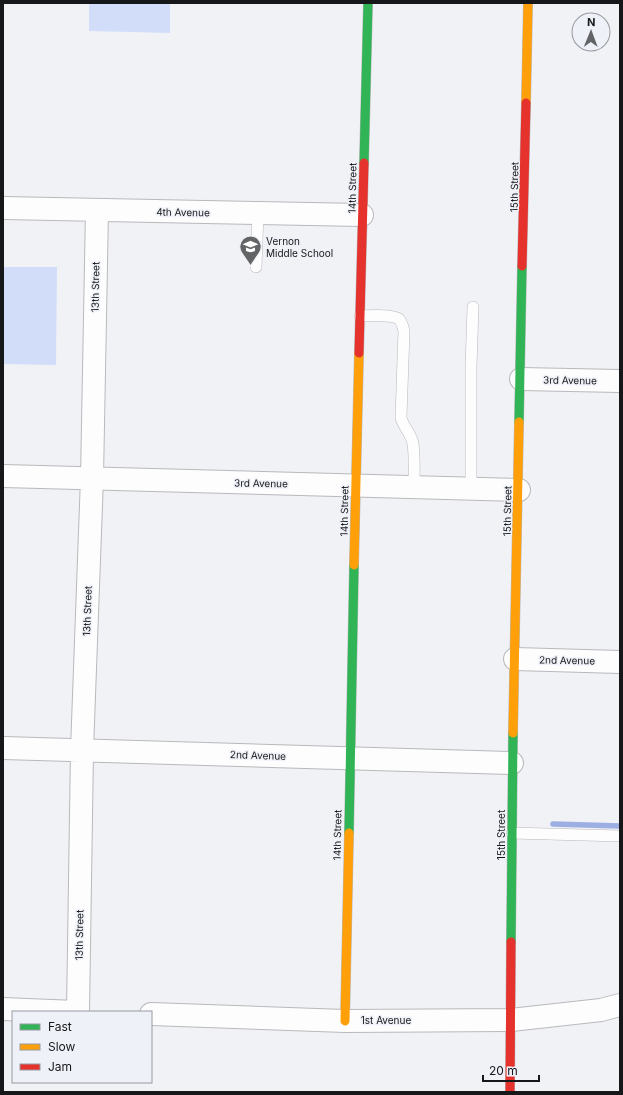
<svg xmlns="http://www.w3.org/2000/svg" width="623" height="1095" viewBox="0 0 623 1095" font-family="Inter,sans-serif">
  <rect width="100%" height="100%" fill="#f1f2f6"/>
  <!-- green -->
  <path fill="#d2ddf9" d="M89,3H170V33L89,31Z
    M3,267H57L56,365L3,364Z"/>
  <g fill="none" stroke-linecap="round" stroke-linejoin="round">
    <!-- stream -->
    <path stroke="#9caee2" stroke-width="5.5" d="M553,824L620,826"/>
    <defs>
      <path id="lane" d="M256,267L258,213
        M360,316C368,316 392,314 399,319C402,322 403,327 404,331L401,418C404,428 412,435 413,444C415,457 414,474 414,487
        M471,489V367L473,307
        M512,833L620,836"/>
      <path id="street" d="M3,208L258,213L362,215
        M521,379L620,381
        M3,476L519,490
        M515,659L620,662
        M3,748L512,763
        M3,1009L76,1012
        M78,1012L82,750L92,478L97,210
        M151,1014L345,1021L511,1020L601,1010L620,1005"/>
      <path id="fast" d="M364,163L368,3
        M519,422L522,266
        M349,833L354,565
        M511,942L513,733"/>
      <path id="slow" d="M526,103L528,3
        M354,565L359,353
        M513,733L519,422
        M345,1021L349,833"/>
      <path id="jam" d="M522,266L526,103
        M359,353L364,163
        M510,1092L511,942"/>
    </defs>
    <!-- lane casing -->
    <use href="#lane" stroke="#b9b9bc" stroke-width="12"/>
    <!-- street casing -->
    <use href="#street" stroke="#b9b9bc" stroke-width="24"/>
    <!-- fast casing -->
    <use href="#fast" stroke="#b9b9bc" stroke-width="10"/>
    <!-- slow casing -->
    <use href="#slow" stroke="#b9b9bc" stroke-width="10"/>
    <!-- jam casing -->
    <use href="#jam" stroke="#b9b9bc" stroke-width="10"/>
    <!-- lane -->
    <use href="#lane" stroke="#fdfdfe" stroke-width="11"/>
    <!-- street -->
    <use href="#street" stroke="#fdfdfe" stroke-width="22"/>
    <!-- fast -->
    <use href="#fast" stroke="#30b455" stroke-width="9"/>
    <!-- slow -->
    <use href="#slow" stroke="#ff9f0a" stroke-width="9"/>
    <!-- jam -->
    <use href="#jam" stroke="#e5322d" stroke-width="9"/>
  </g>
  <!-- icons -->
  <defs>
    <symbol id="school-pin" viewBox="-11 -11 22 30"><path d="M0 17L-7.5 6A9.5 9.5 0 1 1 7.5 6Z" fill="#636466" stroke="#eff1f8"/><path d="M0-5L7-2L0 1L-7-2ZM-4 1L0 2.5L4 1V4Q0 6-4 4Z" fill="#fff"/></symbol>
  </defs>
  <g fill-rule="evenodd">
    <use href="#school-pin" x="238" y="234" width="25" height="34"/>
  </g>
  <g text-anchor="middle" dominant-baseline="central" stroke-width="3" stroke-linejoin="round" paint-order="stroke">
    <!-- street labels -->
    <g font-size="10" fill="#161719" stroke="#eff1f8">
      <text transform="translate(514 187) rotate(-89)">15th Street</text>
      <text transform="translate(352 188) rotate(-89)">14th Street</text>
      <text transform="translate(183 212) rotate(1)">4th Avenue</text>
      <text transform="translate(95 287) rotate(-89)">13th Street</text>
      <text transform="translate(570 380) rotate(1)">3rd Avenue</text>
      <text transform="translate(261 483) rotate(1)">3rd Avenue</text>
      <text transform="translate(344 511) rotate(-89)">14th Street</text>
      <text transform="translate(507 511) rotate(-89)">15th Street</text>
      <text transform="translate(87 611) rotate(-88)">13th Street</text>
      <text transform="translate(567 660) rotate(1)">2nd Avenue</text>
      <text transform="translate(258 755) rotate(2)">2nd Avenue</text>
      <text transform="translate(337 835) rotate(-89)">14th Street</text>
      <text transform="translate(501 835) rotate(-90)">15th Street</text>
      <text transform="translate(79 935) rotate(-89)">13th Street</text>
      <text x="386" y="1020">1st Avenue</text>
    </g>
    <!-- poi labels -->
    <g font-size="10" fill="#161719" stroke="#eff1f8" text-anchor="start">
      <text x="266" y="241">Vernon<tspan x="266" dy="12">Middle School</tspan></text>
    </g>
  </g>
  <!-- border -->
  <rect width="623" height="1095" fill="none" stroke="#161719" stroke-width="8"/>
  <!-- legend -->
  <rect x="12" y="1011" width="140" height="72" fill="#eff1f8" stroke="#989a9f"/>
  <rect x="20" y="1024" width="20" height="6" fill="#30b455" stroke="#989a9f"/>
  <text x="48" y="1031" font-size="12" fill="#161719">Fast</text>
  <rect x="20" y="1044" width="20" height="6" fill="#ff9f0a" stroke="#989a9f"/>
  <text x="48" y="1051" font-size="12" fill="#161719">Slow</text>
  <rect x="20" y="1064" width="20" height="6" fill="#e5322d" stroke="#989a9f"/>
  <text x="48" y="1071" font-size="12" fill="#161719">Jam</text>
  <!-- north arrow -->
  <g transform="translate(591 32) rotate(1)"><circle r="19" fill="#eff1f8" stroke="#989a9f"/>
  <path d="M0-3L7 15L0 10L-7 15Z" fill="#636466"/>
  <text y="-6" font-size="11" font-weight="bold" text-anchor="middle" fill="#161719">N</text>
  </g>
  <!-- scale -->
  <path d="M483 1075v6h56v-6" fill="none" stroke="#161719" stroke-width="2"/>
  <text x="489" y="1075" font-size="12" fill="#161719" stroke="#eff1f8" stroke-width="3" paint-order="stroke">20 m</text>
</svg>
